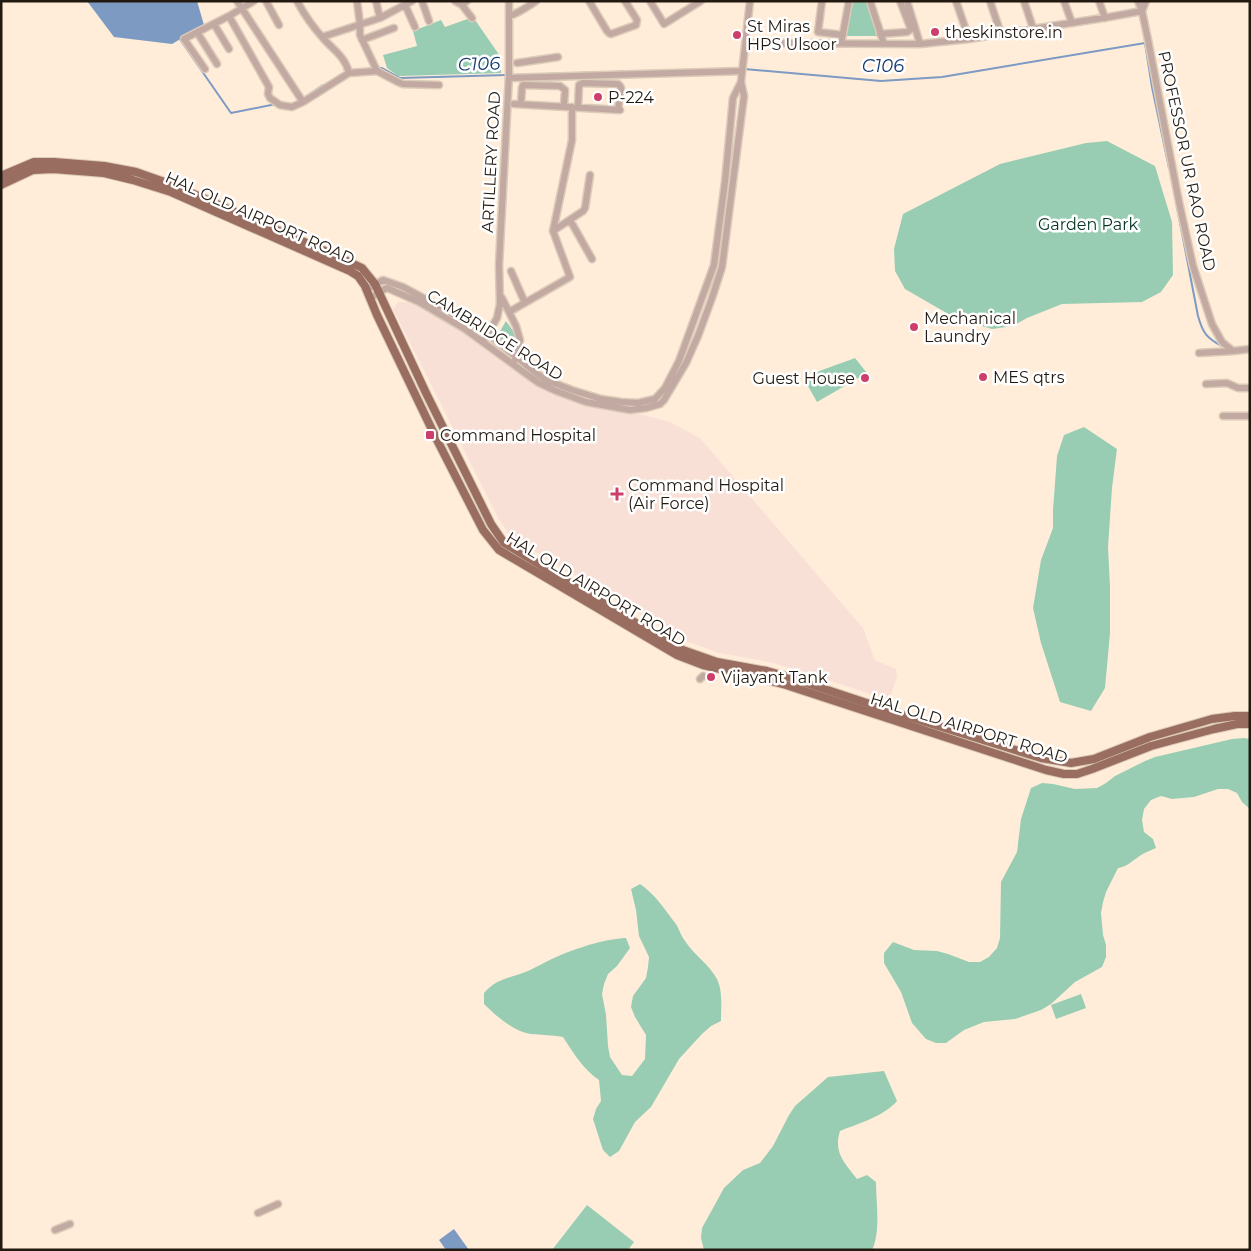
<svg xmlns="http://www.w3.org/2000/svg" width="1251" height="1251" viewBox="0 0 1251 1251" font-family="Montserrat,sans-serif">
  <rect width="100%" height="100%" fill="#ffedd9"/>
  <!-- medical -->
  <path fill="#f9e0d7" d="M398,302H412L463,333L537,386L554,394L585,405L629,413H636L670,422L700,438L863,628L875,660L896,669L897,677L889,700L787,667L769,662L719,653L685,641L511,537L498,518L393,309Z"/>
  <!-- green -->
  <path fill="#98cdb3" d="M852,1H867L879,36H846Z
    M473,17L500,56L501,73L398,76L387,68L383,55L417,46L413,31L441,20L445,27Z
    M1107,141L1155,166L1172,222L1173,275L1161,292L1142,302L1062,304L1027,318L1013,326L992,329L957,319L905,289L895,271L894,249L903,214L1000,164L1086,143Z
    M506,321L516,335L507,350L495,340Z
    M855,358L867,373L817,402L804,379C820,369 838,365 855,358Z
    M1084,427L1117,449L1112,488L1108,547L1110,587V633L1105,688L1091,711L1060,702L1041,643L1033,608L1041,560L1053,528V510L1057,456L1064,435Z
    M1244,738L1250,739V809L1242,802L1237,793L1228,789H1218L1194,797L1172,799L1161,796L1151,800L1144,809L1142,820L1144,832L1153,839L1156,848C1149,851 1143,853 1137,858C1129,863 1128,866 1118,868L1106,892L1103,902L1101,913L1103,935L1106,945V957L1102,967L1075,982L1051,1004L1041,1010L1015,1019L984,1022L964,1030L946,1043H936L926,1039L912,1023L901,992L884,963V953L893,942L914,950L937,951L948,954L969,962H980L989,957L997,948L1000,938L1001,882L1017,852L1021,819L1031,788L1042,783L1053,784L1075,789L1097,788L1106,783L1115,776L1145,761L1155,757L1232,739Z
    M640,884C655,894 665,910 676,924C679,929 681,936 685,941C694,955 709,964 717,979C723,992 721,1007 721,1021L711,1026L702,1034L679,1059L651,1107L635,1122L619,1151L610,1157L603,1150L593,1119L596,1109L601,1101L599,1080C583,1069 574,1054 563,1037C552,1035 542,1035 531,1034C514,1032 495,1015 484,1004V993C497,978 511,978 528,971C533,969 537,966 542,964C564,952 601,939 626,938L630,948L617,966L608,974L604,984L602,994L606,1015L608,1046L610,1057L622,1075L632,1076L645,1059L646,1035L635,1017L631,1007L633,996L646,978L648,967L649,957L639,936L636,910L631,889Z
    M1081,994L1086,1008L1056,1019L1051,1005Z
    M884,1071L897,1101C883,1117 859,1123 840,1131C833,1153 845,1163 857,1179L867,1175L876,1182C876,1203 881,1231 872,1250H704L701,1238L702,1228L724,1188L743,1170L760,1163L773,1146L789,1115L795,1106L828,1077Z
    M587,1205L634,1242L628,1250H552Z"/>
  <!-- water -->
  <path fill="#7d9ac3" d="M87,1H197L204,25L172,44L114,37Z
    M454,1229L469,1250H446L439,1240Z"/>
  <g fill="none" stroke-linecap="round" stroke-linejoin="round">
    <!-- stream -->
    <path stroke="#7d9ac3" stroke-width="2" d="M179,38L231,113L276,104
      M379,68H382L400,78L507,75
      M744,69L881,81L942,77L1145,43L1152,87L1169,168
      M511,75L644,71
      M302,99L323,85
      M1177,207L1198,316C1203,334 1207,338 1223,347"/>
    <defs>
      <path id="minor" d="M237,1L303,102L349,73L377,71
        M266,1L279,25
        M297,1C304,14 313,27 323,38C333,50 345,56 349,73
        M357,1L360,24V35L377,71L398,82L403,84L439,85
        M376,1L380,18
        M422,1L429,21
        M455,1L462,5L467,1
        M589,1L607,31L609,33L611,34L636,25L637,20L625,1
        M650,1L664,24L701,1
        M822,1L818,32L843,35
        M870,1L884,44
        M907,1L920,44
        M956,1L969,39
        M990,1L1001,34
        M1024,1L1033,28
        M1064,1L1072,23
        M1099,1L1105,18
        M1138,1L1142,11L1148,40L1179,202L1193,266L1212,324L1222,342L1233,351L1250,349
        M405,5L415,27
        M462,5L472,18
        M1142,11L1146,1
        M229,16L269,87L268,94L270,98L280,105L292,107L303,102
        M509,16C519,13 527,7 536,1
        M214,24L229,49
        M197,32L217,64
        M880,34L907,32L910,30V27L900,1
        M322,37L380,18L412,1
        M842,39L849,1
        M362,40L394,28
        M746,43L920,44L969,39L1109,17L1142,11
        M517,63L558,57
        M205,69L184,39L229,16L254,1
        M509,78L742,71
        M514,104L620,110
        M521,104L522,88L523,85L560,86L565,90L564,106
        M578,107L579,85L583,83L618,84L620,86L621,88L618,110
        M570,220L592,259
        M553,231L583,211L585,208L590,175
        M511,271L525,303
        M366,290L383,280L403,287L475,326L488,334L536,373L546,380L572,390L601,399L621,402L638,403L655,399L665,388L679,361L714,265L725,182L733,98L741,82
        M502,298L516,326L520,340L515,360
        M370,299L379,292L387,288L419,302L465,329L525,373L539,383L556,391L586,402L630,410L646,408L660,404L664,400L686,363L698,336L712,298L722,267L744,96L741,82L750,1
        M509,312L570,277L553,231L572,140V107
        M483,342L497,318L500,304L499,265L509,75V1
        M1199,353L1233,351
        M1206,384L1227,383L1238,388H1250
        M1223,416H1250
        M700,679L703,676
        M258,1213L278,1204
        M55,1230L70,1224"/>
      <path id="major" d="M1,176L34,162H54L104,166L136,172L173,185L341,258L362,268L375,284L426,393L491,524L504,543L677,648L717,662L767,671L785,676L903,715L1041,758L1071,763L1094,759L1150,737L1212,719L1235,716H1250
        M1,185L33,170L53,169L104,173L133,180L171,192L350,271L358,276L365,286L377,315L436,438L483,530L499,550L677,655L703,665L783,684L1046,770L1064,774H1077L1092,769L1151,746L1214,729L1237,724H1250"/>
    </defs>
    <!-- minor casing -->
    <use href="#minor" stroke="#dccbb9" stroke-width="9"/>
    <!-- major casing -->
    <use href="#major" stroke="#dccbb9" stroke-width="10"/>
    <!-- minor -->
    <use href="#minor" stroke="#c2a9a1" stroke-width="6"/>
    <!-- major -->
    <use href="#major" stroke="#996d5f" stroke-width="8"/>
  </g>
  <!-- markers -->
  <g fill="#cd3f6a" stroke="#fff" stroke-width="2">
    <circle cx="935" cy="32" r="5"/>
    <circle cx="737" cy="35" r="5"/>
    <circle cx="598" cy="97" r="5"/>
    <circle cx="914" cy="327" r="5"/>
    <circle cx="983" cy="377" r="5"/>
    <circle cx="865" cy="378" r="5"/>
    <rect x="425" y="430" width="10" height="10" rx="2.5"/>
    <path d="M614.5 486.5h5v5h5v5h-5v5h-5v-5h-5v-5h5z"/>
    <circle cx="711" cy="677" r="5"/>
  </g>
  <g text-anchor="middle" dominant-baseline="central" stroke-width="5" stroke-linejoin="round" paint-order="stroke">
    <!-- poi labels -->
    <g font-size="16" fill="#221a11" stroke="#fff" text-anchor="start">
      <text x="747" y="26">St Miras<tspan x="747" dy="18">HPS Ulsoor</tspan></text>
      <text x="945" y="32">theskinstore.in</text>
      <text x="608" y="97">P-224</text>
      <text x="924" y="318">Mechanical<tspan x="924" dy="18">Laundry</tspan></text>
      <text x="993" y="377">MES qtrs</text>
      <text x="855" y="378" text-anchor="end">Guest House</text>
      <text x="440" y="435">Command Hospital</text>
      <text x="628" y="485">Command Hospital<tspan x="628" dy="18">(Air Force)</tspan></text>
      <text x="721" y="677">Vijayant Tank</text>
    </g>
    <!-- street labels -->
    <g font-size="16" fill="#221a11" stroke="#fff">
      <text transform="translate(1187 161) rotate(78)">PROFESSOR UR RAO ROAD</text>
      <text transform="translate(491 162) rotate(-87)">ARTILLERY ROAD</text>
      <text transform="translate(260 218) rotate(24)">HAL OLD AIRPORT ROAD</text>
      <text transform="translate(495 335) rotate(32)">CAMBRIDGE ROAD</text>
      <text transform="translate(596 589) rotate(31)">HAL OLD AIRPORT ROAD</text>
      <text transform="translate(969 728) rotate(17)">HAL OLD AIRPORT ROAD</text>
    </g>
    <!-- park labels -->
    <g font-size="16" fill="#043624" stroke="#fff">
      <text x="1088" y="224">Garden Park</text>
    </g>
    <!-- water labels -->
    <g font-size="18" font-style="italic" fill="#163b70" stroke="#fff">
      <text transform="translate(479 64) rotate(-2)">C106</text>
      <text x="883" y="66">C106</text>
    </g>
  </g>
  <!-- border -->
  <rect width="1251" height="1251" fill="none" stroke="#221a11" stroke-width="5"/>
</svg>
